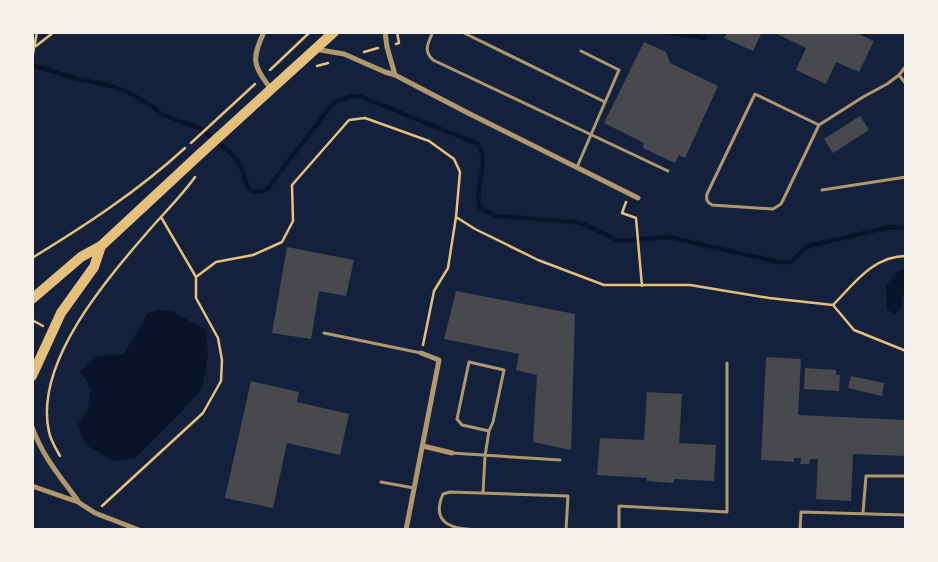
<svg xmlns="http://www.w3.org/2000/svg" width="938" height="562" viewBox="0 0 938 562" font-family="'Roboto Condensed',sans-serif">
  <rect width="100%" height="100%" fill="#14213d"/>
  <!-- water -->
  <path fill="#0b132b" d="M905,269V294L902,295L901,309L894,314L887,309L886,286L896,272Z
    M158,310L172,311L206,330L208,356L202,388L183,410L135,458L114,461L88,446L82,438L78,424L88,409L91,388L80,372L97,356L124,354L148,313Z"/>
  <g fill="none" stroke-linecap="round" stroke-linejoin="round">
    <!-- stream -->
    <path stroke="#0b132b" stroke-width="4.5" d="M667,32L705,38
      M32,65L74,78L112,86L131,94L152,106L161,114L199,128L231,153L240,164L248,189C255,193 260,192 267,189L334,102L351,96L362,97L478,144C491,164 473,186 480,208L496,216L575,222L586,225L619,241L668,237L779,262H791L808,246L890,227L906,228"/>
  </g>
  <!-- building -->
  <path fill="#48494c" d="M727,32H762L753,51L724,38Z
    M773,32H854L874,41L859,72L836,62L826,84L796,70L806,48Z
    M644,42L666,52L670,63L718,86L685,158L679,155L675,163L643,148L644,143L604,123Z
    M860,116L869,130L833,153L824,139Z
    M287,247L354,260L346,296L319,291L311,339L272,333Z
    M456,291L575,314L571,450L533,442L537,375L516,370L519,354L444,339Z
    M766,357L801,359L798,415L906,420V456L853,454L851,501L816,499L818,459H810L809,464H800L801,458H794V462L761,460Z
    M805,368L836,370V375H840L839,391L804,389Z
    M851,376L884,383L882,396L848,388Z
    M251,381L299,392L297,402L349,414L340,455L287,443L273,508L225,498Z
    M647,392L682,394L679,443L716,445L714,481L674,479V483L647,481V478L597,475L600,438L644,440Z"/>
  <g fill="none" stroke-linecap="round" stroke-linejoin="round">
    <!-- path -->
    <path stroke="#e5c07b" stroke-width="2.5" d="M396,44L399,43L397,32
      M36,46L54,32
      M364,52L378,48
      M32,59L37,32
      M317,66L328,63
      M270,70L310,32
      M191,143L255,84
      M626,202L622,213L636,218L642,286
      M161,217L196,277
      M32,258C86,225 138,191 185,148
      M833,305C854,284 873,256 906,256
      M32,320L43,326
      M423,345L434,291L448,268L456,217
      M60,456C56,449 51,441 49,432C34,365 103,283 145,235C161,216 180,198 195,177
      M102,506L203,413L221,381L222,360L218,338L196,298V277L216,262L253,255L282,242L293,221L292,185L349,120L365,118L429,141L454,159L460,172L456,217L475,229L538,260L604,285H690L769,298L833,305L854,330L906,351"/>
    <!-- service -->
    <path stroke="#b1986c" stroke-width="3" d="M433,32C428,43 423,51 433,60L668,171
      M462,32L605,102
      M906,66L899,75L906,84
      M819,125L784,198L781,204L773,209L712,205C707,202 706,200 707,194L755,94L819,125L863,97L887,84L899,75
      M577,167L619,70L581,51
      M822,190L906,177
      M324,333L421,353
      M452,453L560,460
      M381,482L414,488
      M483,493L485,456L489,431L493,422L504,370L469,362L457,419L462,425L489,431
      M863,513L866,476H906
      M509,530C483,529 424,538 443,494L450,492L568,496L566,530
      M619,530V506L727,512V363
      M800,530L801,512L906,515"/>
    <!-- minor -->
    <path stroke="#b1986c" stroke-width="5" d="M264,32C251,60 253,65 271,89
      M385,32L387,47L395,75
      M315,49L344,54L385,72L395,75L468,113L638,198
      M32,427C43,457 59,475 78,501
      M423,446L452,453
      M32,486L78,502L95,513L139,530
      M406,530L439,360L421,353"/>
    <!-- primary -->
    <path stroke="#e5c07b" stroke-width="10" d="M32,299L81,257L101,246L200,154L334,32
      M32,376L61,313L94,267L101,246"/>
  </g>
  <!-- border -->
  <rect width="938" height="562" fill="none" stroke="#f6f1e7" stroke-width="68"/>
</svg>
